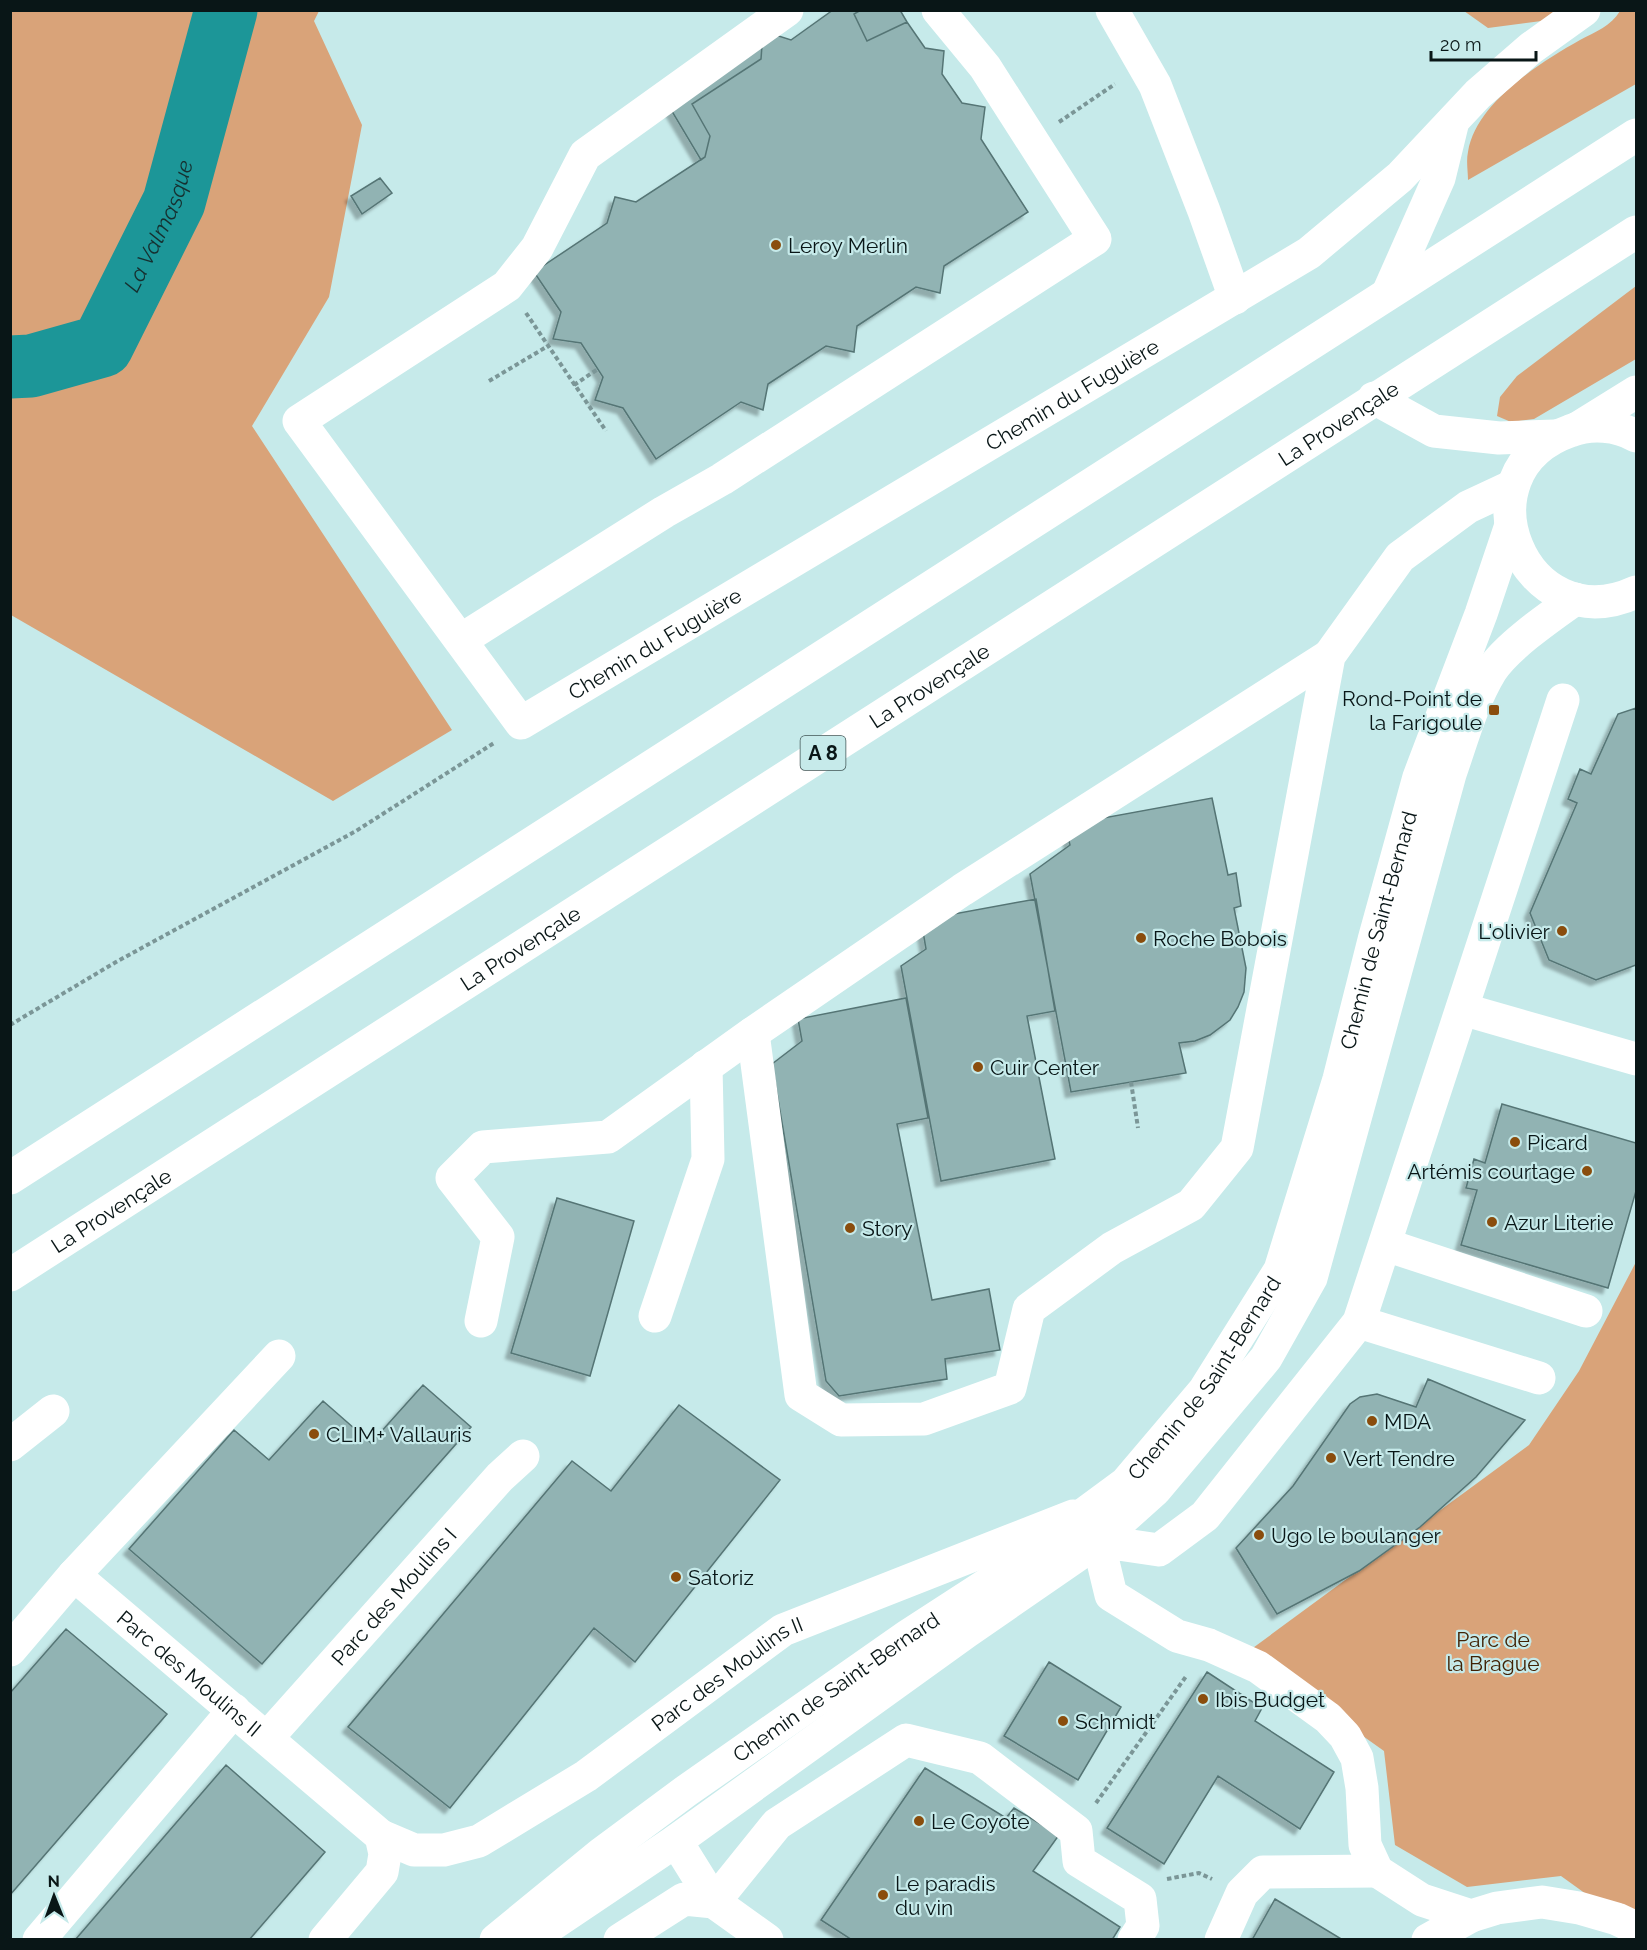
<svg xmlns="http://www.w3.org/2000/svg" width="1647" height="1950" viewBox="0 0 1647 1950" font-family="Raleway,sans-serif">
  <defs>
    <filter id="shadow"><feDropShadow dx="-5.5" dy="5.5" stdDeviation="1.5" flood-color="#0004"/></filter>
  </defs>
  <rect width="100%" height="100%" fill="#c6eaea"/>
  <!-- green -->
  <path fill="#d9a379" d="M11,10L319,11L314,21L362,125L329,297L252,426L452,730L333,801L11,615Z
    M1464,11H1560L1557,19L1488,28Z
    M1620,11H1636V84L1468,180C1468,171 1466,161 1468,152C1476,103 1539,63 1580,40C1595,32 1611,26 1620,11Z
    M1636,286V359L1534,419L1511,422L1497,416L1500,397L1517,376Z
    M1636,1262V1930L1561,1876L1467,1887L1395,1845L1384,1751L1246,1653L1529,1445L1579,1371Z"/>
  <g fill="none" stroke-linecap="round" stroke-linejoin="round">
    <!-- river -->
    <path stroke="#1c9698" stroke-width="63" id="s1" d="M10,367L31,366L102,346L174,202L226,10"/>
  </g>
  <!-- building -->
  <path fill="#91b3b3" stroke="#557575" stroke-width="1.5" filter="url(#shadow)" d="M833,10H861L854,14L867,41L907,22L925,48L944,51L942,74L962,103L985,107L981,139L1028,212L944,266L940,293L916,287L857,326L854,352L826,346L768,384L763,410L741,402L656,459L623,408L595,400L603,377L581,343L553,339L561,312L534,272L607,223L615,197L636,202L705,157L710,136L692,104L761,59L763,31L791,40Z
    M861,10H900L907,22L867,41L854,14Z
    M763,31L761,59L692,104L710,136L705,157L701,160L664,98Z
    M380,178L392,193L362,214L351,196Z
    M1636,708V965L1596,980L1549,960L1530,913L1577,803L1568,799L1580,769L1591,774L1618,714Z
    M1212,798L1228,875L1236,873L1241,906L1234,908L1246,968L1244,992L1238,1007L1230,1020L1210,1035L1195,1041L1179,1043L1186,1073L1071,1092L1030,874L1070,845L1065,825Z
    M1036,899L1055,1011L1027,1016L1055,1159L941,1181L901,966L926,949L921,920Z
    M906,998L928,1118L897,1124L932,1300L989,1289L1000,1350L945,1359L947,1379L839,1396L826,1381L772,1064L802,1041L798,1019Z
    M1502,1104L1636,1143V1191L1608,1288L1461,1245L1477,1190L1466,1188L1474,1159L1485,1163Z
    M557,1198L634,1221L590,1376L511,1353Z
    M1428,1379L1525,1420L1476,1477L1420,1527L1359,1571L1277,1614L1236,1548L1293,1486L1350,1404L1360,1397L1377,1394L1416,1407Z
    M423,1385L471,1427L262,1664L129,1549L234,1430L269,1460L323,1401L371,1443Z
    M679,1405L780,1480L635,1662L594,1628L450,1808L348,1727L572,1461L611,1491Z
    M66,1629L167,1714L10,1895V1693Z
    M1049,1662L1121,1707L1078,1780L1004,1736Z
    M1207,1672L1262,1708L1255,1721L1334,1772L1300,1829L1218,1776L1164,1864L1107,1828Z
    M226,1765L325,1852L249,1940H75Z
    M925,1768L1006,1818L1014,1808L1059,1835L1033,1871L1120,1927L1112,1940H852L821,1920Z
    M1275,1899L1343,1940H1252Z"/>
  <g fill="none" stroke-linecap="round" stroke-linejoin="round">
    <!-- path -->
    <path stroke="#7b9697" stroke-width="4" stroke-dasharray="4.5 3" stroke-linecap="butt" d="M1059,122L1115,84
      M526,313L606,431
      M489,381L548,346
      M574,385L598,369
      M10,1025L116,962L356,831L494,743
      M1131,1082L1138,1128
      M1096,1803L1187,1675
      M1167,1879L1199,1873L1212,1879"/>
    <!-- minor -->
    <g stroke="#fff" stroke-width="33">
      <path id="s2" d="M787,10L585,155L537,248L507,286L299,421L521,723L1309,253L1400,177L1478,94L1531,48L1584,10"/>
      <path d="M1112,10L1155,85L1204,211L1235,298"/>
      <path d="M1389,291L1439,178L1452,125"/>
      <path d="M1374,398L1434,431L1499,438L1555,436"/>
      <path d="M461,640L664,512L722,479L1095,239L985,67L938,10"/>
      <path d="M1563,700L1359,1322L1205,1516L1159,1550L1098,1541L1111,1595L1177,1636L1209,1645L1258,1667L1328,1718L1345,1736L1357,1758L1362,1788L1365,1845L1377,1871L1422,1900L1471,1916L1497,1908L1542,1902L1579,1908L1617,1919L1636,1928"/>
      <path d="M1462,1009L1636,1059"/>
      <path d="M753,1033L801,1395L841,1420L924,1419L1010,1388L1029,1309L1112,1248L1191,1205L1237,1148L1329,656L1400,557L1468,507L1513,486"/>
      <path d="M1386,1245L1586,1311"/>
      <path d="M655,1316L708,1159L706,1066"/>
      <path d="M481,1321L498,1237L452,1178L483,1147L608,1137L753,1033L962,890L1329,656"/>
      <path d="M1359,1322L1539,1378"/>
      <path d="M10,1445L53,1411"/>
      <path d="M74,1575L279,1356"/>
      <path id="s3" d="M10,1650L74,1575L381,1836L385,1854L382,1872L325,1940"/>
      <path id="s4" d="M267,1738L500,1477L523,1456"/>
      <path id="s5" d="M381,1836L414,1850H444L479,1841L586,1776L783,1630L1073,1516"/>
      <path d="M676,1841L714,1902L767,1940"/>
      <path d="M39,1940L234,1710"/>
      <path d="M620,1940L684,1899L714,1902L777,1824L906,1740L980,1758L1076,1831L1079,1861L1140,1899L1143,1926L1134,1940"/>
      <path d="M1221,1940L1242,1893L1263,1872L1377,1871"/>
      <path d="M1428,1940L1471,1916"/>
    </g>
    <!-- major -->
    <g stroke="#fff" stroke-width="33">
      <path d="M1578,428L1636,392"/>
      <path d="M1636,436C1617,425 1591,423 1570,431C1453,472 1524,644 1636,592"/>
      <path id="s6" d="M496,1940L601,1854L686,1791L909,1635L1000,1576L1126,1483L1204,1391L1280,1270L1339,1079L1374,940L1419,777L1481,614L1510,528"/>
      <path d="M529,1940L676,1841L966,1632L1098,1541L1155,1490L1266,1358L1311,1278L1450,774C1462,740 1472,702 1491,671C1506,647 1551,616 1575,599"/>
    </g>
    <!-- highway -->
    <g stroke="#fff" stroke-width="33">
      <path d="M10,1178L1636,135"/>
      <path id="s7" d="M10,1275L1636,232"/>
    </g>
  </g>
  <!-- markers -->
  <g fill="#8a4d0d" stroke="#c6eaea" stroke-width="2">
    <circle cx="776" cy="245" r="6"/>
    <rect x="1488" y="704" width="12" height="12" rx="3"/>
    <circle cx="1562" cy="931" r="6"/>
    <circle cx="1141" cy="938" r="6"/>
    <circle cx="978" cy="1067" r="6"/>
    <circle cx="1515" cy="1142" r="6"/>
    <circle cx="1587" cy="1171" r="6"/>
    <circle cx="1492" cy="1222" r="6"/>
    <circle cx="850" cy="1228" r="6"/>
    <circle cx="1372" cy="1421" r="6"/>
    <circle cx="314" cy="1434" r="6"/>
    <circle cx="1331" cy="1458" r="6"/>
    <circle cx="1259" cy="1535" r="6"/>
    <circle cx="676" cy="1577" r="6"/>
    <circle cx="1203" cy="1699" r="6"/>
    <circle cx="1063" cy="1721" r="6"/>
    <circle cx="919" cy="1821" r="6"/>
    <circle cx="883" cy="1895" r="6"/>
  </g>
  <g text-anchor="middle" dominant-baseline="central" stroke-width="4.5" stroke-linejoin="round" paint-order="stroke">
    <!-- shield labels -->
    <rect fill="#c6eaea" stroke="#425656" stroke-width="1.5" x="800.5" y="736" width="45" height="34" rx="4.5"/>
    <g font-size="20" font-weight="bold" fill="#091617">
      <text x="823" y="753">A 8</text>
    </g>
    <!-- poi labels -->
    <g font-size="21" fill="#091617" stroke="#c6eaea" text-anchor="start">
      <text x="788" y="245">Leroy Merlin</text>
      <text x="1482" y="698" text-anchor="end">Rond-Point de<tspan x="1482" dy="24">la Farigoule</tspan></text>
      <text x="1550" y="931" text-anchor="end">L'olivier</text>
      <text x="1153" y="938">Roche Bobois</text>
      <text x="990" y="1067">Cuir Center</text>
      <text x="1527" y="1142">Picard</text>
      <text x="1575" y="1171" text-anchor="end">Artémis courtage</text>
      <text x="1504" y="1222">Azur Literie</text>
      <text x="862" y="1228">Story</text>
      <text x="1384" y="1421">MDA</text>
      <text x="326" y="1434">CLIM+ Vallauris</text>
      <text x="1343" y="1458">Vert Tendre</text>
      <text x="1271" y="1535">Ugo le boulanger</text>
      <text x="688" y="1577">Satoriz</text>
      <text x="1215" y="1699">Ibis Budget</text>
      <text x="1075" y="1721">Schmidt</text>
      <text x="931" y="1821">Le Coyote</text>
      <text x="895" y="1883">Le paradis<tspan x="895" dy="24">du vin</tspan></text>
    </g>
    <!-- street labels -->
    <g font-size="21" fill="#091617" stroke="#c6eaea">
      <text stroke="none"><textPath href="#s2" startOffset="1666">Chemin du Fuguière</textPath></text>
      <text stroke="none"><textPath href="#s7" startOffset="1578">La Provençale</textPath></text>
      <text stroke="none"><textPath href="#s2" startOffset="1180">Chemin du Fuguière</textPath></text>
      <text stroke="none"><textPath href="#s7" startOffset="1092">La Provençale</textPath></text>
      <text stroke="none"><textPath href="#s6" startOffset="1396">Chemin de Saint-Bernard</textPath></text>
      <text stroke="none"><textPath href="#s7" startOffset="606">La Provençale</textPath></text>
      <text stroke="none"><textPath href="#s7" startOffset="120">La Provençale</textPath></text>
      <text stroke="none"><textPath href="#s6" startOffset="910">Chemin de Saint-Bernard</textPath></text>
      <text stroke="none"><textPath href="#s4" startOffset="190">Parc des Moulins I</textPath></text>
      <text stroke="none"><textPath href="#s3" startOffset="250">Parc des Moulins II</textPath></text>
      <text stroke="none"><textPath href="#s5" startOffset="402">Parc des Moulins II</textPath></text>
      <text stroke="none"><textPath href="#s6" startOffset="424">Chemin de Saint-Bernard</textPath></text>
    </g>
    <!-- park labels -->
    <g font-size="21" fill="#412205" stroke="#c6eaea">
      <text x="1493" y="1639">Parc de<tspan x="1493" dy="24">la Brague</tspan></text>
    </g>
    <!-- water labels -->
    <g font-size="22" font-style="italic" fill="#162f2f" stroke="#c6eaea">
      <text stroke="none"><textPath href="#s1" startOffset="228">La Valmasque</textPath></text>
    </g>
  </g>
  <!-- border -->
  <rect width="1647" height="1950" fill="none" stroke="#091617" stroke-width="24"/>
  <!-- north arrow -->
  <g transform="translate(54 1896) rotate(359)" stroke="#c6eaea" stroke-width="4.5" paint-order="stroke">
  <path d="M0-4.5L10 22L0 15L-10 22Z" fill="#091617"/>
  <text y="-9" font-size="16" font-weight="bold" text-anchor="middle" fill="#091617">N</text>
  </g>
  <!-- scale -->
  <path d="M1431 51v9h105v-9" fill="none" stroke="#091617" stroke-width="3"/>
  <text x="1440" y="51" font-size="18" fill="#091617" stroke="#c6eaea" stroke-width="4.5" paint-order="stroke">20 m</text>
</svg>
